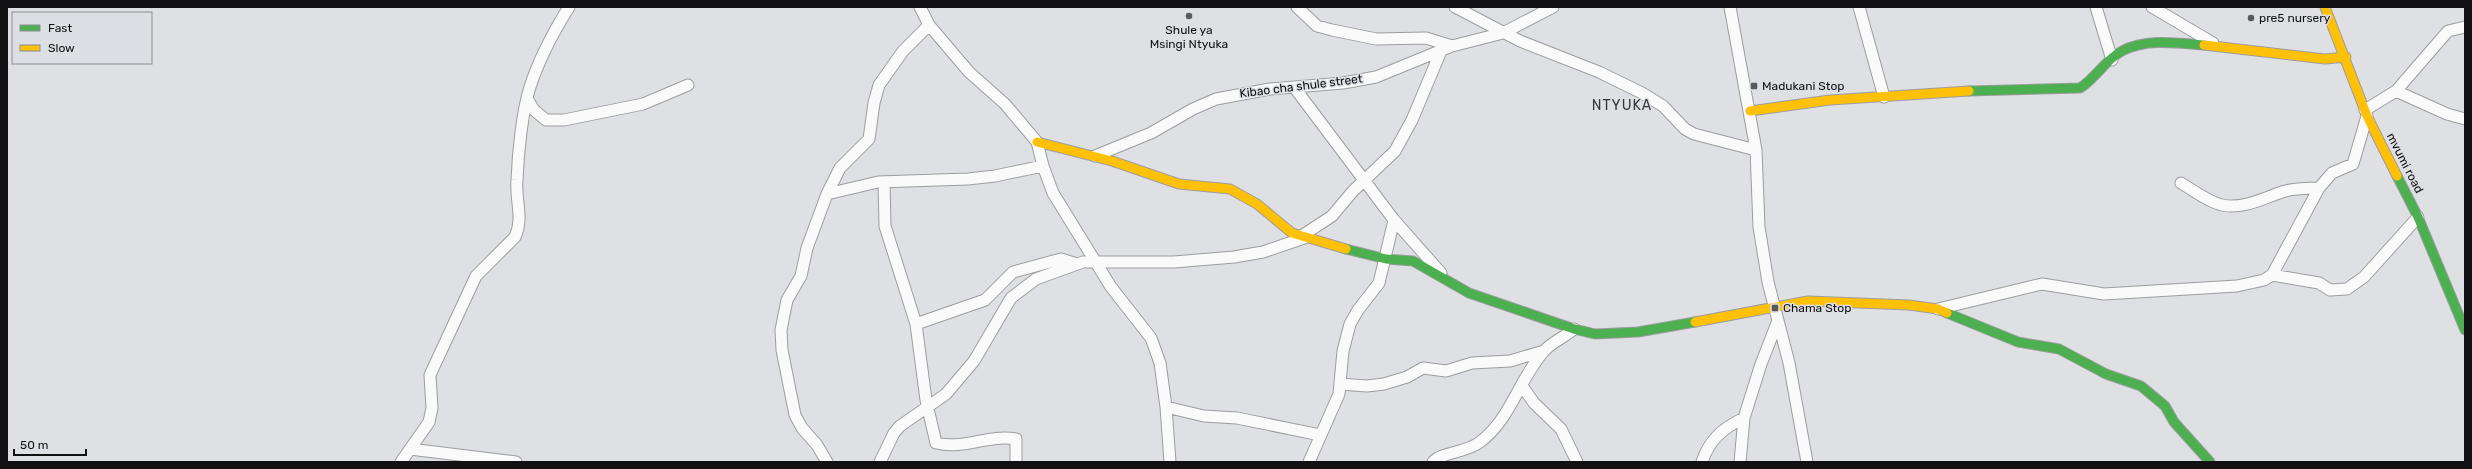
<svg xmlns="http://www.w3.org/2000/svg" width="2472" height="469" viewBox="0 0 2472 469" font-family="Rubik,sans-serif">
  <rect width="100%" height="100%" fill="#dfe0e3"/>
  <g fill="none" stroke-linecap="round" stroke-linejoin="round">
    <defs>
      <path id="street" d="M920,7L929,25L969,72L1005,104L1037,142L1043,166L1053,193L1111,287L1151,338L1160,363L1166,407L1170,462
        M1297,7L1317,26L1332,30L1376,39L1426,38L1452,46
        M1455,7L1520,41L1599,72L1642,93L1663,106L1685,129L1694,134L1756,150
        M1730,7L1756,150L1759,227L1768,282L1789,363L1807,462
        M1859,7L1884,97
        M2096,7L2112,60
        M2152,7L2213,43
        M1294,87L1394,220L1441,273
        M2396,91L2447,114L2465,119
        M528,100L534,110L546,120H564L643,104L688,85
        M2365,110L2396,91L2448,31L2465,27
        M1095,156L1151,133L1193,109L1216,99L1270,89L1343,83L1376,77L1452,46L1503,33L1553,7
        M884,182L885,226L916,324L926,400L936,443C966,450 987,434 1016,439V462
        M2181,183C2193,190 2208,202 2222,205C2244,210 2265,197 2285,191C2297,188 2308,188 2319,188
        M827,194L840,168L869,139L874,103L879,85L903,51L929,25
        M1300,237L1332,216L1353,191L1395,151L1412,120L1441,51
        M2272,275L2319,283L2330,290L2347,289L2364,277L2418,217
        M1938,309L2042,284L2104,294L2237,286L2264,280L2272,275L2319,188L2332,173L2353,164L2367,116
        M916,324L985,300L1013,272L1061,259L1077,264
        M1340,384L1367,386L1384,384L1407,377L1423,368L1446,371L1472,363L1510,361L1544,351
        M1522,386L1534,403L1561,429L1577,462
        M1166,407L1204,416L1237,418L1320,435
        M410,449L516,462
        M401,462L429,422L432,408L430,375L476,276L515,237C524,217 515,201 517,180C518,154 522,112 530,87C539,59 554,31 569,7
        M827,462L817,445L802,428L795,415L782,350L781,330L787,300L801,276L807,248L827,194L878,182L968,179L995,176L1043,166
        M880,462L894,433L900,426L946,394L974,361L1011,298L1036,279L1083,262H1174L1234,257L1263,252L1304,238
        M1309,462L1339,394L1343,351L1350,324L1358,310L1379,283L1394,220
        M1433,462C1441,452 1466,453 1480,442C1511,419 1519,379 1544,351C1553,341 1565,337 1574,329
        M1702,462C1709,440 1723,428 1744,418
        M1740,462L1744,418L1761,364L1777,323"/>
      <path id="fast" d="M1969,91L2080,88C2096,78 2105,60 2122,51C2146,38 2178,43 2204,45
        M2397,176L2418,217L2465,330
        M1346,249L1386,259L1413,261L1469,293L1574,329L1595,334L1638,332L1695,322
        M1947,313L2018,342L2059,349L2106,374L2141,386L2165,406L2174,422L2210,462"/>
      <path id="slow" d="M2325,7L2367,116L2397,176
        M2204,45L2325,59L2346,57
        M1750,111L1830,100L1969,91
        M1037,142L1112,161L1179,184L1230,189L1257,204L1292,233L1346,249
        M1695,322L1808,301L1909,305L1938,309L1947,313"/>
    </defs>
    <!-- street casing -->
    <use href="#street" stroke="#9c9d9f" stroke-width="13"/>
    <!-- fast casing -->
    <use href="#fast" stroke="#9c9d9f" stroke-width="11"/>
    <!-- slow casing -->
    <use href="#slow" stroke="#9c9d9f" stroke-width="11"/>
    <!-- street -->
    <use href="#street" stroke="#fafafb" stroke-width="11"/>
    <!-- fast -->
    <use href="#fast" stroke="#4caf50" stroke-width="9"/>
    <!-- slow -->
    <use href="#slow" stroke="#ffc107" stroke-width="9"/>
  </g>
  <!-- markers -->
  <g fill="#59595c" stroke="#dddfe5" stroke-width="1.5">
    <circle cx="1189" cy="16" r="4"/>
    <circle cx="2251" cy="18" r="4"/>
    <rect x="1750" y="82" width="8" height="8" rx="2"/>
    <rect x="1771" y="304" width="8" height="8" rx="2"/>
  </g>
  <g text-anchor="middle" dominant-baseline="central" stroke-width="3" stroke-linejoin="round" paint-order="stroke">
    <!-- poi labels -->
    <g font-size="12" fill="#111114" stroke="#dddfe5" text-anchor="start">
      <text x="2259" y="18">pre5 nursery</text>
      <text x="1189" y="30" text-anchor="middle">Shule ya<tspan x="1189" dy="14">Msingi Ntyuka</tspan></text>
      <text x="1762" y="86">Madukani Stop</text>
      <text x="1783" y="308">Chama Stop</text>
    </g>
    <!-- street labels -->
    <g font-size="12" fill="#111114" stroke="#dddfe5">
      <text transform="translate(1301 86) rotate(-7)">Kibao cha shule street</text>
      <text transform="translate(2405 163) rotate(63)">mvumi road</text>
    </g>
    <!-- quarter labels -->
    <g font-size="14" letter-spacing="1" fill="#35373c" stroke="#dddfe5">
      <text x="1622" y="105">NTYUKA</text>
    </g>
  </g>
  <!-- border -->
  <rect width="2472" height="469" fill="none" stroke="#111114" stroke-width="16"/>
  <!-- legend -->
  <rect x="12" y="12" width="140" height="52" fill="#dddfe5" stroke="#8b8d91"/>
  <rect x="20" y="25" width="20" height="6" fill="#4caf50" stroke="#8b8d91"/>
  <text x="48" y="32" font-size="12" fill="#111114">Fast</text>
  <rect x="20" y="45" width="20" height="6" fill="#ffc107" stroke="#8b8d91"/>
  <text x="48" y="52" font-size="12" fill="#111114">Slow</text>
  <!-- scale -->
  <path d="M14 449v6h72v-6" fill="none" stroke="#111114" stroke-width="2"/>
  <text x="20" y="449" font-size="12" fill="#111114" stroke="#dddfe5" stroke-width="3" paint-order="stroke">50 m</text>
</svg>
